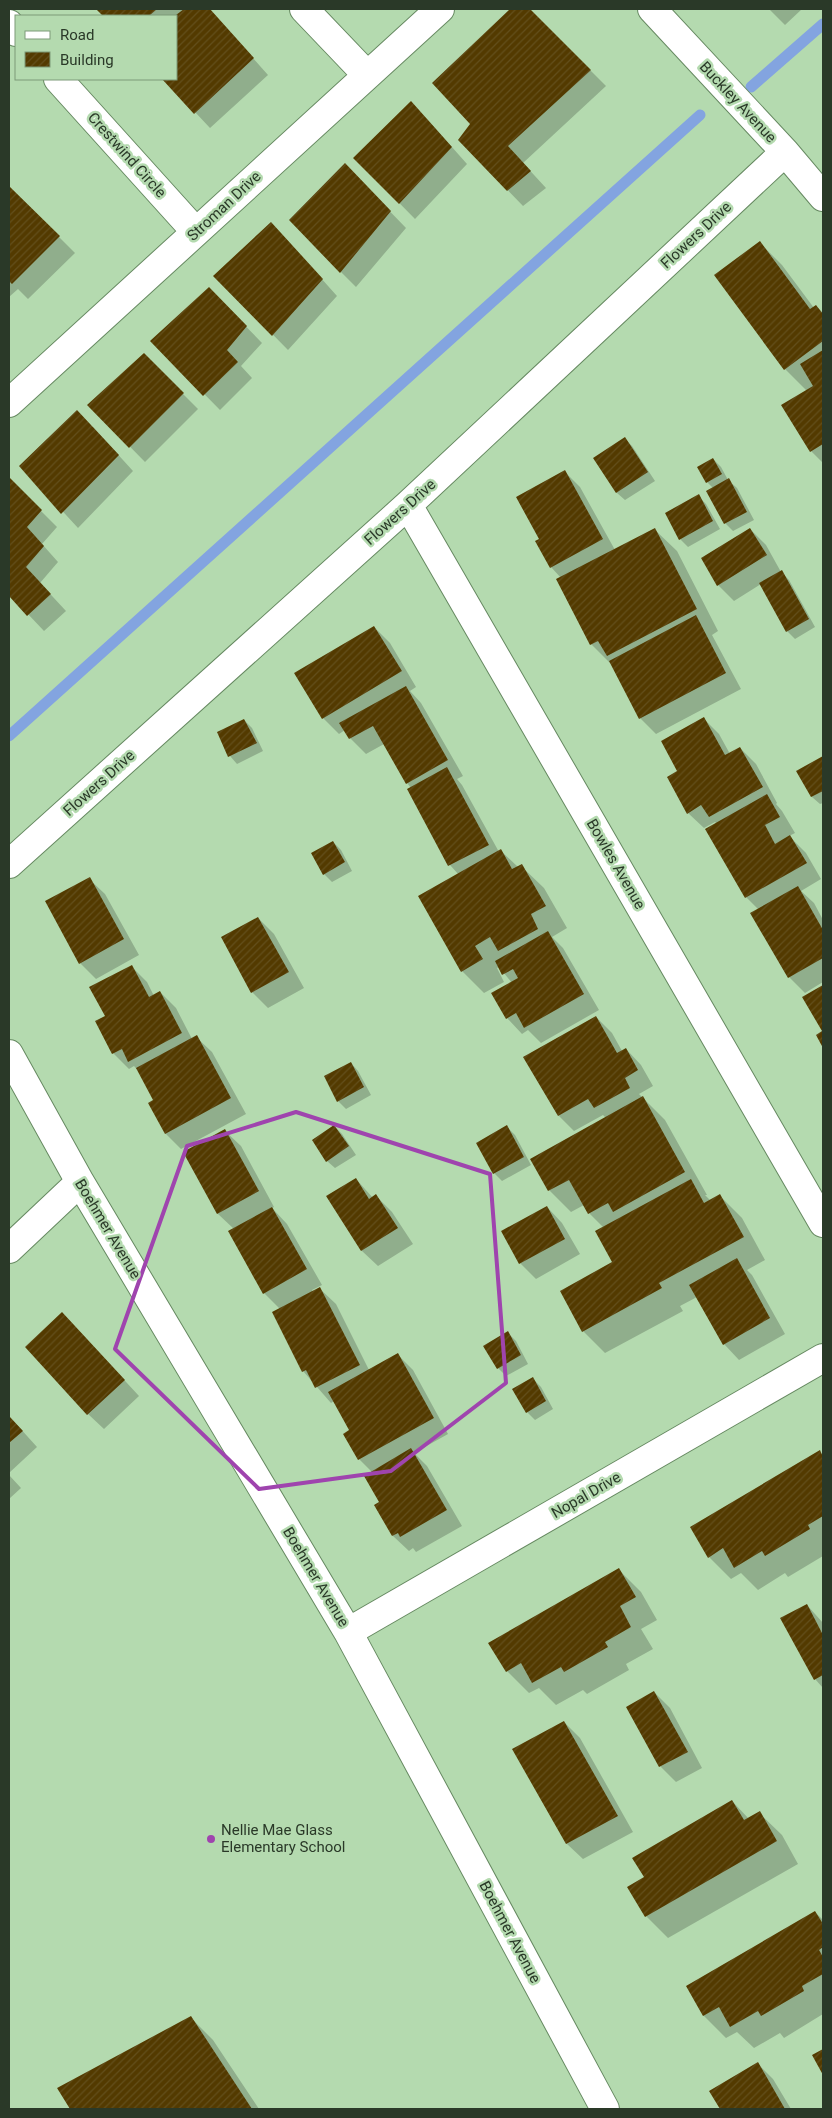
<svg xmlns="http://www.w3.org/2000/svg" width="832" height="2118" viewBox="0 0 832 2118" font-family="Roboto,sans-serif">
  <defs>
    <pattern id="building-hatch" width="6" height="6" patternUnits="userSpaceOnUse" patternTransform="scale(1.25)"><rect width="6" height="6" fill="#533a00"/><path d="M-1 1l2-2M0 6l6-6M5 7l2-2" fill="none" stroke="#634f1c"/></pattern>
  </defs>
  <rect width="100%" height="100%" fill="#b4daaf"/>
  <!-- shadow -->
  <path fill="#0003" d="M98,9H209L268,75L210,128L164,79H176V16H105Z
    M512,9H529L606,86L523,163L546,188L523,206L459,140L472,124L434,84Z
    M769,9H802L785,25Z
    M427,119L467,164L415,219L355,158Z
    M345,165L406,228L356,287L341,272Z
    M9,187L75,253L28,299L18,289L9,297Z
    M286,239L337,296L288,350L215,276Z
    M760,243L782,265L814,308L816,306L823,313V463L811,451L783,405L807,391L785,369L716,275Z
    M224,304L262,343L241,366L252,378L220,410L152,341Z
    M144,355L198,409L145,462L89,405Z
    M93,427L133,471L78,528L21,466Z
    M625,439L632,446L655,481L625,500L617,493L595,458Z
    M713,459L721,467L728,480L737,488L754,520L733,531L725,523L713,488L707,482Z
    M565,472L580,487L615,550L654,529L677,551L718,631L712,635L741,689L656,734L640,718L613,666L591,644L561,578L551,567L541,539Z
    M9,479L57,527L42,544L58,562L40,583L66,611L44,631L9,594Z
    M698,496L706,504L720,529L688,547L680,539Z
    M750,529L766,545L781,572L789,580L815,627L795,639L787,631L761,584L734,601L718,585L702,558Z
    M374,627L390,643L416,687L410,691L421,703L463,776L457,779L462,785L499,852L501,851L518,867L521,866L544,888L567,928L552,937L563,948L599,1010L541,1043L528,1030L522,1034L507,1018L512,983L499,967L497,968L504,982L484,993L462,971L459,875L450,865L409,789L411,788L407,783L384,744L366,754L350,738L345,730L339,734L323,718Z
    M703,718L719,734L730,754L740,748L756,764L777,803L776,804L782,811L795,833L789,836L806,853L821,879L801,891L814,903L823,920V982L805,993L789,977L759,910L746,897L717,824L715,822L704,828L688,813L679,771Z
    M244,720L252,728L263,751L237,764L230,756Z
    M823,758V803L820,804L812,797L798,772Z
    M333,842L341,850L352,871L332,882L324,874Z
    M89,879L105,894L139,955L96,979L80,963Z
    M258,918L274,934L304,988L268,1008L252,992Z
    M132,967L147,982L154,996L160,992L176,1008L192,1039L196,1037L212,1052L246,1114L181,1149L166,1134L149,1103L155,1100L139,1072L134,1066L129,1069L113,1053L106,1017Z
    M596,1017L612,1033L622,1051L626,1049L641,1065L653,1086L639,1094L665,1120L707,1195H705L711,1201L720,1196L742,1218L765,1260L747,1270L752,1275L785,1334L739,1360L724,1344L697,1297L680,1306L683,1311L605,1353L583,1331L614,1262L604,1228L589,1213L584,1205L571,1212L549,1190L606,1118L603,1115L574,1131L559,1116Z
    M351,1063L358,1071L371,1095L346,1109L338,1101Z
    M334,1126L342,1134L356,1155L335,1168L327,1161Z
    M507,1127L515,1135L531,1165L502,1181L494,1173L478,1143Z
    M225,1131L241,1146L274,1207L272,1208L287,1224L322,1285L312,1290L313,1292L320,1289L336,1304L369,1370L397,1354L413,1370L448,1434L414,1453L427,1466L462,1526L416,1552L413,1548L409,1551L393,1536L376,1505L381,1502L372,1472L359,1459L351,1431L334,1401L331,1403L303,1371L280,1309L264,1293L234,1229L218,1214L185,1152Z
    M356,1179L373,1198L376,1196L392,1212L413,1244L378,1266L362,1251L328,1197Z
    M547,1207L562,1223L580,1254L536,1279L520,1263Z
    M78,1330L139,1396L104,1429L88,1414Z
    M508,1333L516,1341L528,1364L506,1376L498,1368Z
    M533,1379L541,1387L553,1409L535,1420L527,1412Z
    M9,1416L37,1447L9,1473Z
    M820,1452L823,1456V1556L788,1577L785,1573L758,1590L741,1573L731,1579L709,1557Z
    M9,1475L21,1488L9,1499Z
    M619,1570L641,1592L657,1620L641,1629L653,1649L626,1664L629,1670L587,1694L583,1690L556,1705L539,1688L529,1693L507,1671Z
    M807,1605L823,1623V1688L815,1679Z
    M654,1692L670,1708L702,1768L676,1782L660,1766L627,1707Z
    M564,1722L580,1738L633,1832L583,1859L567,1844L514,1750Z
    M732,1801L749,1819L759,1813L782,1835L798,1864L668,1938L646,1916V1878Z
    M815,1912L823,1920V2014L784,2038L780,2033L754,2048L737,2032L726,2038L704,2016L687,1986Z
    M191,2018L213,2040L259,2109H72L59,2088Z
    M758,2064L773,2079L791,2109H721L711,2091Z"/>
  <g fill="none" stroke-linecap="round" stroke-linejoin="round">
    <!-- stream -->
    <path stroke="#83a4e0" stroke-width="11" d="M751,87L823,24
      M9,736L700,115"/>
  </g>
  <!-- building -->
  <path fill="url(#building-hatch)" d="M96,9H157L149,16H103Z
    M184,9H210L254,58L194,114L162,79H176V15Z
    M510,9H530L591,70L508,146L531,171L507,191L458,140L470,124L432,83Z
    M411,101L452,147L399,204L353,158Z
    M345,163L391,211L340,273L289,220Z
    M9,186L60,236L12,284L9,281Z
    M271,222L323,279L272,336L213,276Z
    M760,241L810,309L816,305L823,314V341L784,370L714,275Z
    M209,287L247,326L227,350L238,362L203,396L150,341Z
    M823,350V444L810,452L781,405L813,386L800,364Z
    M144,353L184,393L129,448L87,405Z
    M77,410L119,455L61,514L19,466Z
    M625,437L648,472L616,493L593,458Z
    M713,458L722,474L706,483L697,467Z
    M565,470L603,539L550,568L535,541L539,539L516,497Z
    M9,477L42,510L27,527L44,546L26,567L51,594L27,616L9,596Z
    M729,478L747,512L724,524L706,491Z
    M699,494L713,521L679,540L665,513Z
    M655,528L697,609L607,656L598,641L590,645L556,579Z
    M750,528L767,555L717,586L701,558Z
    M782,570L809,619L786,632L759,583Z
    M696,615L726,673L639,719L609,661Z
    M374,626L402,671L322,719L294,673Z
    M406,686L448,760L406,784L373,726L349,739L339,723Z
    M704,717L725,755L740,747L763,787L709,817L701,805L687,814L667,777L677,771L661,741Z
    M244,719L257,743L228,757L217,732Z
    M823,756V791L811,797L796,771Z
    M447,767L489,845L448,866L407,789Z
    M767,794L780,817L765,825L775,844L790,835L807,863L745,898L705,829Z
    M333,841L345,862L323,875L311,853Z
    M501,849L512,869L522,864L546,906L531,914L538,929L498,951L490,937L475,946L483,959L461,972L418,896Z
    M90,877L124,939L79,964L45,901Z
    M798,886L823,930V958L788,978L750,913Z
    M258,917L289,972L251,993L221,937Z
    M548,931L584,994L524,1028L516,1013L506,1019L491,993L518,978L513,969L502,975L495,961Z
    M132,965L149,997L160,991L182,1033L128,1062L122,1049L112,1054L95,1021L105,1016L89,987Z
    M823,985V1048L816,1035L822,1031L802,997Z
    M596,1016L617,1053L626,1048L638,1070L625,1078L630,1088L594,1108L588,1099L558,1116L523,1057Z
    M197,1035L231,1098L165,1134L148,1103L153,1100L136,1068Z
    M351,1062L364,1087L337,1102L324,1076Z
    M643,1096L685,1172L613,1212L608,1203L588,1214L569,1180L548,1191L530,1159Z
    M334,1125L349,1146L326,1162L312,1140Z
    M507,1125L524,1157L493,1174L476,1143Z
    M225,1129L259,1191L217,1214L183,1152Z
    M356,1178L369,1199L376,1194L398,1228L361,1251L326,1196Z
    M691,1179L704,1203L720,1194L744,1237L659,1283L662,1288L582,1332L560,1291L612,1262L595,1231Z
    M547,1206L565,1239L519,1264L501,1231Z
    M272,1207L307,1269L263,1294L228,1231Z
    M737,1258L770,1318L723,1345L689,1285Z
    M320,1287L360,1365L315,1388L306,1370L302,1372L272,1312Z
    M62,1312L125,1380L87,1415L25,1347Z
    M508,1331L521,1355L497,1369L483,1346Z
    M398,1353L434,1418L358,1460L343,1434L349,1430L328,1392Z
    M533,1377L546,1401L526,1413L512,1389Z
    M9,1416L23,1431L9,1443Z
    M411,1448L447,1510L400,1537L398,1533L392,1536L374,1505L379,1502L364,1476Z
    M820,1450L823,1457V1489L822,1490L823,1493V1516L808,1525L810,1529L765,1556L762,1551L734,1568L723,1548L708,1558L690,1527Z
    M619,1568L636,1597L620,1606L631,1627L605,1642L608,1647L564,1672L561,1667L532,1683L521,1663L506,1672L488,1643Z
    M807,1604L823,1635V1675L814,1680L780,1618Z
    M654,1691L688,1752L659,1767L626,1707Z
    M564,1721L618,1816L566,1844L512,1749Z
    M732,1800L744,1820L760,1811L777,1841L645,1917L627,1887L644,1877L632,1858Z
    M815,1911L823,1924V1947L819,1950L823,1957V1974L802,1986L804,1991L761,2016L758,2011L730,2027L719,2007L703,2016L686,1986Z
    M191,2016L252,2109H70L57,2088Z
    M823,2049V2075L812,2055Z
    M758,2062L785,2109H720L709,2091Z"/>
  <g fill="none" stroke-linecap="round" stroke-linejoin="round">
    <defs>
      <path id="minor" d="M304,9L367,75
        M652,9L785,152L823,197
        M9,24L16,32
        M58,79L196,232
        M9,403L440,9
        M408,505L823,1223
        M9,864L408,505L785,152
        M9,1054L80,1182L348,1632L605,2109
        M9,1249L80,1182
        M348,1632L823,1358"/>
    </defs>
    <!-- minor casing -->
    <use href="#minor" stroke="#668961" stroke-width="30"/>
    <!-- minor -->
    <use href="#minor" stroke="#fff" stroke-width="28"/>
  </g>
  <!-- marked area -->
  <path fill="none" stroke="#9f44ae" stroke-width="4" stroke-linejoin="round" d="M296,1112L490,1174L506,1383L391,1471L259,1489L115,1349L187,1146Z"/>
  <!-- markers -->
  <circle fill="#9f44ae" stroke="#b4daaf" stroke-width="2" cx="211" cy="1839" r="5"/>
  <g text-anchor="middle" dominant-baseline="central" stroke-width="5" stroke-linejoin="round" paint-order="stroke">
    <!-- street labels -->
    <g font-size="15" fill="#2a3928" stroke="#b4daaf">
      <text transform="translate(738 102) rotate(47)">Buckley Avenue</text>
      <text transform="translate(127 155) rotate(48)">Crestwind Circle</text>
      <text transform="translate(224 206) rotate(-43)">Stroman Drive</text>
      <text transform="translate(696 235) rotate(-43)">Flowers Drive</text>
      <text transform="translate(400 512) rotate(-42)">Flowers Drive</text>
      <text transform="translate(99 783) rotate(-42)">Flowers Drive</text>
      <text transform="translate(616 864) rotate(60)">Bowles Avenue</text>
      <text transform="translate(108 1229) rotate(59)">Boehmer Avenue</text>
      <text transform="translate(586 1495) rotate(-30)">Nopal Drive</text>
      <text transform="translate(316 1577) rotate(59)">Boehmer Avenue</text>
      <text transform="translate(510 1932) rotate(62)">Boehmer Avenue</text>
    </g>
    <!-- poi labels -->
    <g font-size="15" fill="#2a3928" stroke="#b4daaf" text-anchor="start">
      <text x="221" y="1830">Nellie Mae Glass<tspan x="221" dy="17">Elementary School</tspan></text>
    </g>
  </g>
  <!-- border -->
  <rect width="832" height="2118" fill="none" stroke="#2a3928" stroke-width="20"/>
  <!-- legend -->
  <rect x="15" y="15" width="162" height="65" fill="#b4daaf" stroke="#7d9a79"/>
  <rect x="25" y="31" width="25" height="8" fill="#ffffff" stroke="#7d9a79"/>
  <text x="60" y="40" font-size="15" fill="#2a3928">Road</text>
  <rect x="25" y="52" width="25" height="15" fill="url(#building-hatch)" stroke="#7d9a79"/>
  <text x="60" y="65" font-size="15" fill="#2a3928">Building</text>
</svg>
